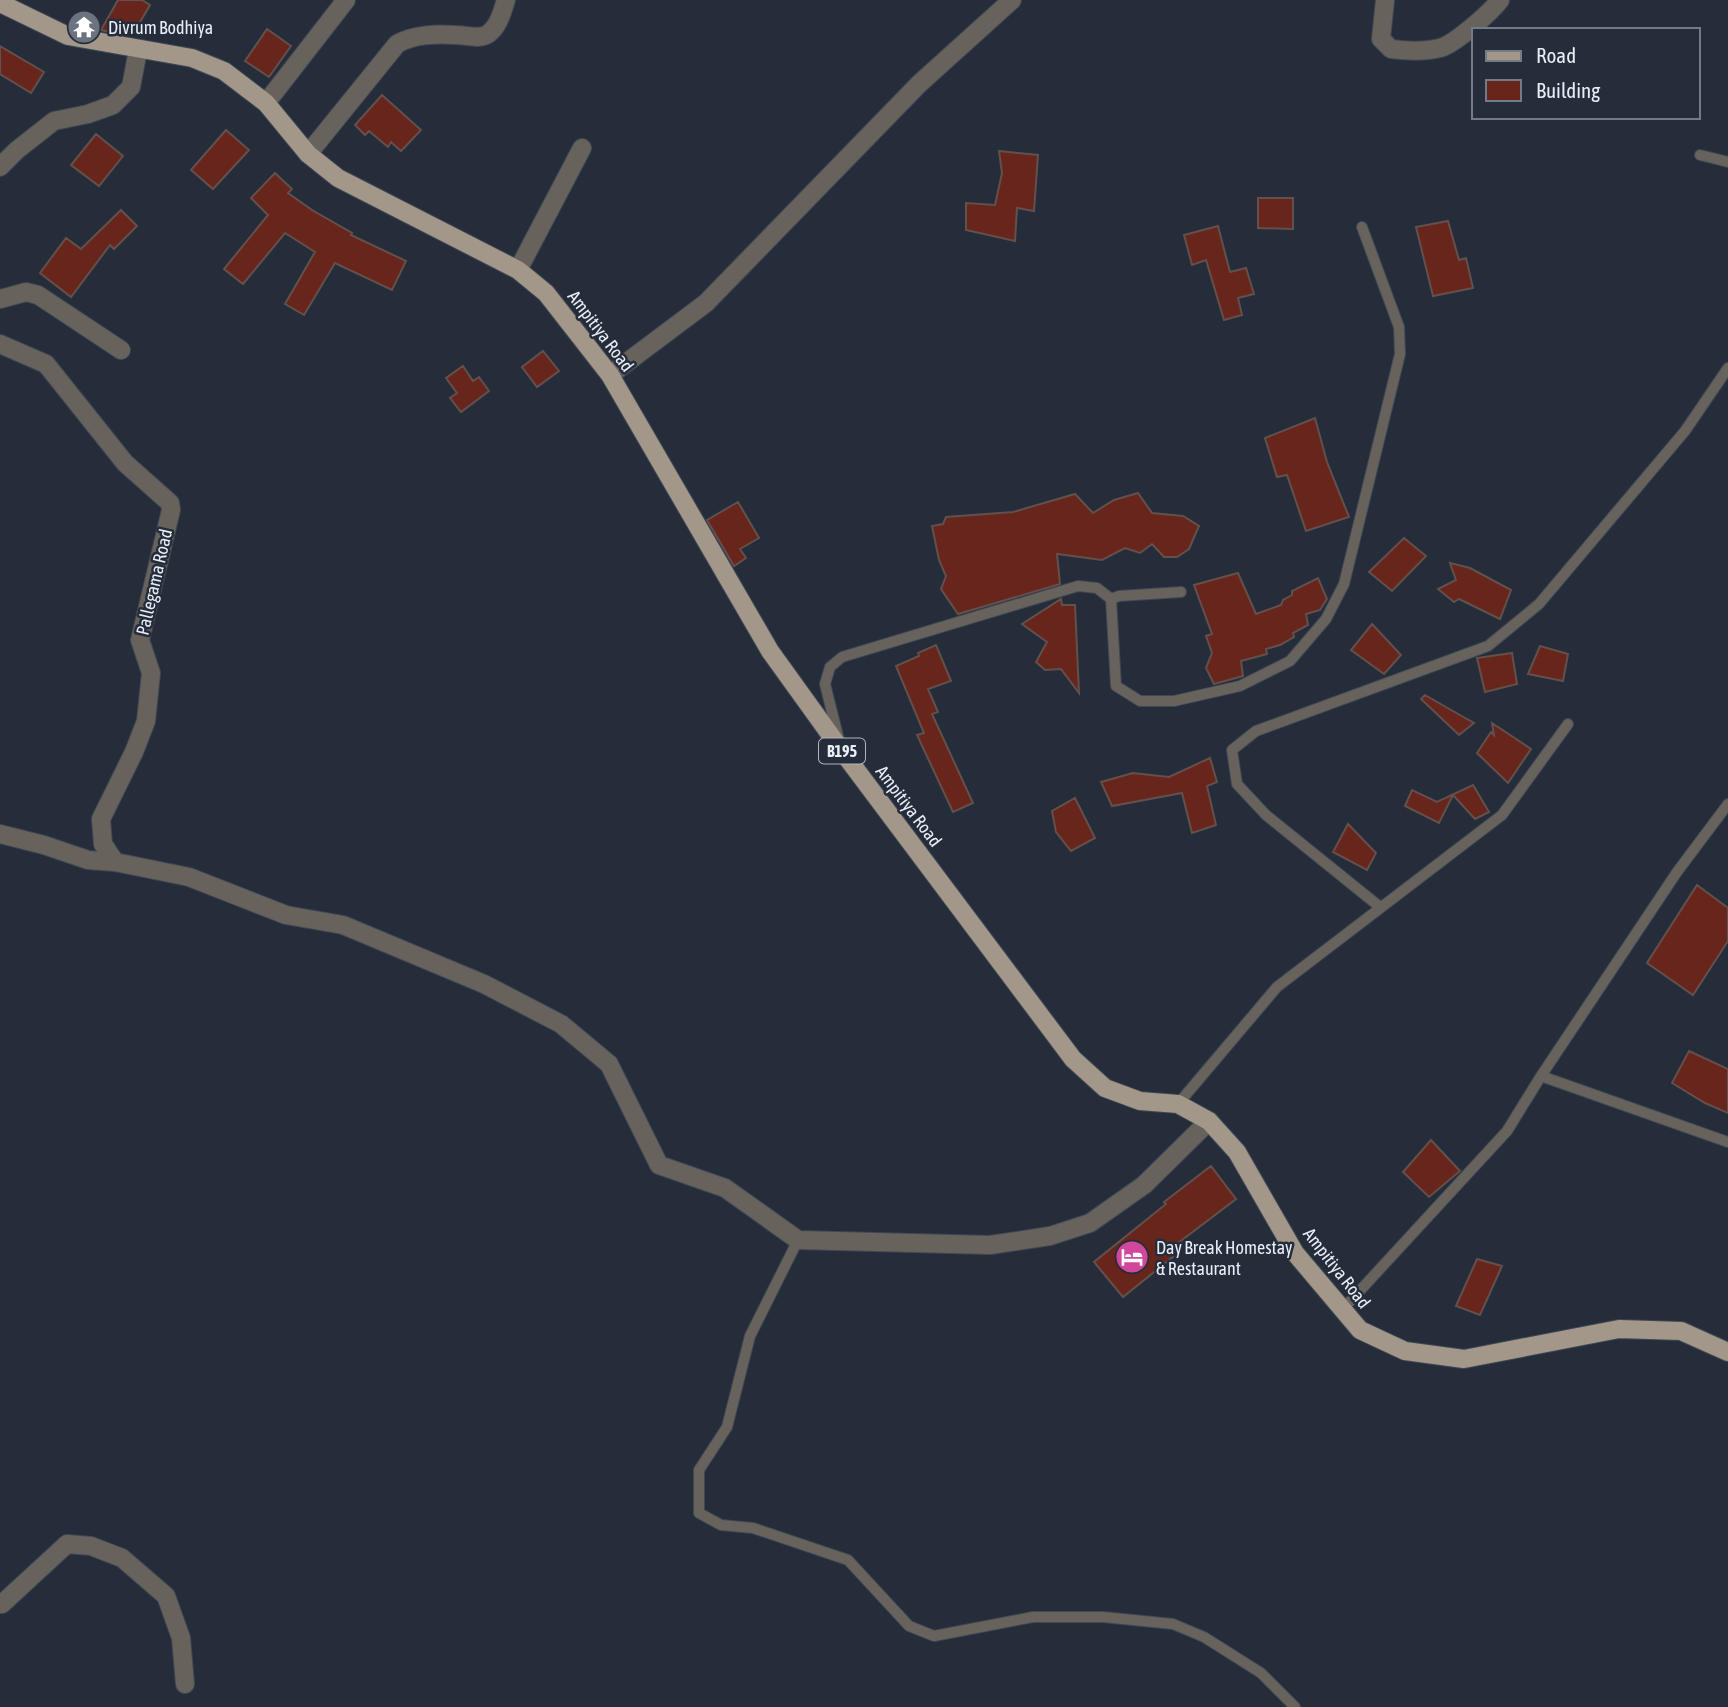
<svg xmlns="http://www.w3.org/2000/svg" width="1728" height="1707" viewBox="0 0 1728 1707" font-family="'Asap Condensed',sans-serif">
  <rect width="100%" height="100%" fill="#252d3a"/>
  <!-- building -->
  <path fill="#68251c" stroke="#63504c" stroke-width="2" d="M118,0H142L150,5L133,34L129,31L127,35L101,30Z
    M267,29L291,46L269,77L245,61Z
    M0,46L44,72L31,93L0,74Z
    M382,95L421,130L401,151L391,142L388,147L369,131L365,135L355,125Z
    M226,130L249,150L213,189L191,170Z
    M96,134L123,156L99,186L71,165Z
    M999,151L1038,155L1034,211L1017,208L1015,241L966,230V203L995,205L1002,173Z
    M275,173L292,189L288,193L312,210L352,233L351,235L406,261L392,290L335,263L304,315L285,304L315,252L285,233L243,284L224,269L268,215L251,198Z
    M1258,198H1293V229L1258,228Z
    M121,210L137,226L114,249L110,245L71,297L40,273L66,238L81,249Z
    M1448,221L1459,260L1466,258L1473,288L1433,296L1416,227Z
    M1218,226L1230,272L1246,268L1254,294L1238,298L1242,315L1224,320L1206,260L1192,265L1184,235Z
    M543,351L559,371L537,387L522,367Z
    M463,366L473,381L479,377L489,391L461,412L450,398L457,393L446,378Z
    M1315,418L1327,462L1349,517L1306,531L1287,475L1277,477L1265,438Z
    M1138,493L1152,513L1183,516L1199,526L1189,549L1177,557H1164L1152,544L1140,553L1125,548L1102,560L1057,554L1060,584L958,614L941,589L946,576L939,560L932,526L943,524L946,517L1013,512L1075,494L1093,513L1114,500Z
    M738,502L759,538L740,549L746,558L734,566L707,520Z
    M1404,538L1426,556L1392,591L1369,572Z
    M1450,563L1470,568L1511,590L1500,619L1459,599L1454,602L1438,589L1456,580Z
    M1238,573L1256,614L1281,605L1283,600L1292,595V591L1318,578L1327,599L1320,610L1306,614L1308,625L1293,633L1294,637L1280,645L1266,649L1267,654L1241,661L1243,676L1214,684L1206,668L1212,653L1206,636L1212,634L1194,585Z
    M1061,599L1062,605H1075L1079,693L1061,669L1045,670L1036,662L1047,642L1022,624Z
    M1372,624L1401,655L1384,674L1351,650Z
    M936,645L951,681L928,689L938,712L932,714L973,803L953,812L917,735L924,733L896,666L919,656L918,653Z
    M1540,646L1568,654L1563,681L1528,674Z
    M1512,653L1517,684L1485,692L1477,658Z
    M1425,695L1458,714L1474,723L1459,735L1421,699Z
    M1492,723L1531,749L1508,783L1477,753L1491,732L1494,735Z
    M1210,758L1217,782L1207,786L1216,825L1192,833L1182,793L1112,806L1101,782L1133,773L1169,777Z
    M1473,785L1489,812L1475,819L1453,795L1439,823L1405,806L1412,790L1437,802Z
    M1075,798L1095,838L1071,851L1056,832L1052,811Z
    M1348,824L1376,853L1367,870L1333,852Z
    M1697,885L1728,908V941L1693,995L1647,963Z
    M1689,1051L1728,1069V1113L1705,1103L1672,1083Z
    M1431,1140L1460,1171L1429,1197L1403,1172Z
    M1211,1166L1236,1199L1169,1250L1174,1256L1123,1297L1094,1262L1166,1204L1164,1202Z
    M1477,1259L1502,1266L1480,1315L1456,1306Z"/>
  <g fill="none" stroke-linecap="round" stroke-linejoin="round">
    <defs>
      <path id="service" d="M1700,155L1728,162
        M1111,599L1119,596L1181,592
        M839,740L825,684L830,667L842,657L1078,586L1097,588L1111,599L1116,686L1140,701H1174L1240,686L1290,661L1326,619L1344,584L1400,354L1399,327L1362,227
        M1380,907L1266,815L1237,784L1232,750L1256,731L1488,646L1539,604L1685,431L1728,368
        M1541,1076L1728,1142
        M1178,1104L1277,987L1502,815L1568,724
        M798,1240L750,1336L727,1427L699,1470V1513L721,1525L753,1528L848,1560L909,1626L934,1636L1033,1617H1103L1173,1624L1204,1637L1261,1673L1295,1707
        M1343,1309L1507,1131L1541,1076L1677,872L1728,804"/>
      <path id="minor" d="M1385,0L1381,39L1391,49C1407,51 1424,52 1440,48C1455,44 1491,12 1500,0
        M266,103L346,0
        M308,154L397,44C414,34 436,34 456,35C466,35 479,40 488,34C499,26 502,12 506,0
        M0,167L17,150L54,121L88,114L113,105L131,87L138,50
        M518,270L582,148
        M0,299L26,292L38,295L121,350
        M0,344L46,364L125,463L170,503L171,510L140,640L151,673L146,721L134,752L101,819L103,844L115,862L189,877L286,915L343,925L484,984L561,1024L609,1064L659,1165L725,1188L798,1240L990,1245L1050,1236L1090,1223L1144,1185L1209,1121
        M610,375L706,303L919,84L1012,0
        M0,834L44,845L88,860L115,862
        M0,1603L2,1604L67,1544L91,1546L122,1558L166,1596L181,1638L185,1684"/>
      <path id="primary" d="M0,3L68,36L192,58L224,71L266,103L308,154L338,178L518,270L546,293L610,375L770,651L842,751L1073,1059L1105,1088L1140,1101L1178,1104L1209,1121L1237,1152L1295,1253L1360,1330L1405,1351L1464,1359L1619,1329L1681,1331L1728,1352"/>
    </defs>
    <!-- service casing -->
    <use href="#service" stroke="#404855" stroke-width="12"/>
    <!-- minor casing -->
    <use href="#minor" stroke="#404855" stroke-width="20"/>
    <!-- primary casing -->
    <use href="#primary" stroke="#404855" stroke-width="20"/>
    <!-- service -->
    <use href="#service" stroke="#68625c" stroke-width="10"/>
    <!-- minor -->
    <use href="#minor" stroke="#68625c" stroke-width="18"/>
    <!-- primary -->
    <use href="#primary" stroke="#a3978a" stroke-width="18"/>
  </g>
  <!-- icons -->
  <defs>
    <symbol id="temple-disc" viewBox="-11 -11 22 22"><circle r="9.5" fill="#6b7280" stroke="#252d3a"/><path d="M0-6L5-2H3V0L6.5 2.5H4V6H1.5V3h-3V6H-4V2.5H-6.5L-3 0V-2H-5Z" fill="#fff"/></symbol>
    <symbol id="hotel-disc" viewBox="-11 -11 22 22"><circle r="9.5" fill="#d1479c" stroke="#252d3a"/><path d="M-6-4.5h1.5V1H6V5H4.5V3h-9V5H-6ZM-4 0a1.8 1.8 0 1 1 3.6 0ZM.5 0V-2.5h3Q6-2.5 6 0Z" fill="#fff"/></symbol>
  </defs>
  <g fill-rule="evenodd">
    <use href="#temple-disc" x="65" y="8" width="38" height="38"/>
    <use href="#hotel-disc" x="1113" y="1238" width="38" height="38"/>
  </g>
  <g text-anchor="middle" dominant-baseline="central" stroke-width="5" stroke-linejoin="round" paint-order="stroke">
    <!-- shield labels -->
    <rect fill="#252d3a" stroke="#aeb5bf" stroke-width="2" x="819" y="738.5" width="46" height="25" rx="5"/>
    <g font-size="16" font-weight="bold" fill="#e9eff8">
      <text x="842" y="751">B195</text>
    </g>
    <!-- poi labels -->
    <g font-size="18" fill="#e9eff8" stroke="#252d3a" text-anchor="start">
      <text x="108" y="27">Divrum Bodhiya</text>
      <text x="1156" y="1247">Day Break Homestay<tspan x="1156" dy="21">&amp; Restaurant</tspan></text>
    </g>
    <!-- street labels -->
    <g font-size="18" fill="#e9eff8" stroke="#252d3a">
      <text transform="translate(601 331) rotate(53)">Ampitiya Road</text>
      <text transform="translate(154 582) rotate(-77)">Pallegama Road</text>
      <text transform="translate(909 806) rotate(53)">Ampitiya Road</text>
      <text transform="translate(1337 1268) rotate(52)">Ampitiya Road</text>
    </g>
  </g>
  <!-- legend -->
  <rect x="1472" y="28" width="228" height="91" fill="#252d3a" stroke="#737b86" stroke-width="2"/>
  <rect x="1486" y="51" width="35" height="10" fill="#a3978a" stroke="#737b86" stroke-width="2"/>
  <text x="1536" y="63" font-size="21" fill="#e9eff8">Road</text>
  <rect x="1486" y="80" width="35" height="21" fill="#68251c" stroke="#737b86" stroke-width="2"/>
  <text x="1536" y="98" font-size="21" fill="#e9eff8">Building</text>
</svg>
